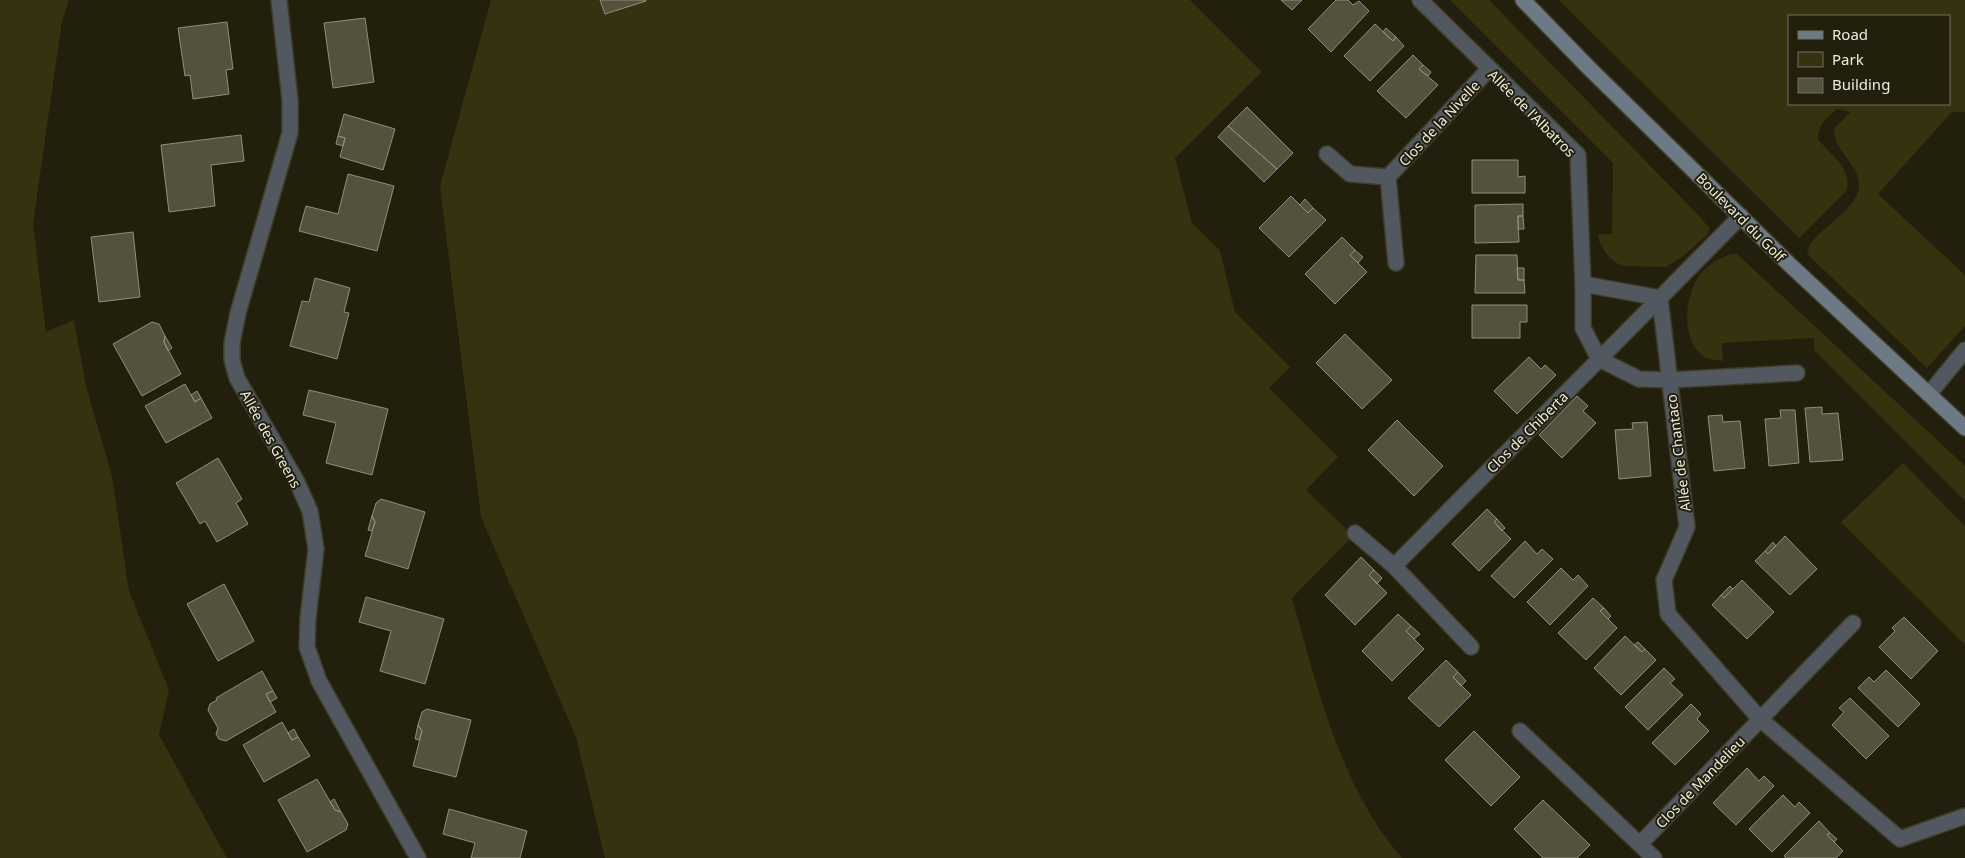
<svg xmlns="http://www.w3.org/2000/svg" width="1965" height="858" viewBox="0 0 1965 858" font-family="'Noto Sans',sans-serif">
  <rect width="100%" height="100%" fill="#221f0c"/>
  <!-- green -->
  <path fill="#36310f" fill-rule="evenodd" d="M0,0H69L62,21L33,224L46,332L74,320L86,386L112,476L129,591L169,690L159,735L227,858H0Z
    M491,0H1190L1262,72L1175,158L1192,223L1220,251L1235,312L1290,367L1269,388L1338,457L1306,490L1353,536L1292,598C1318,688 1339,785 1402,858H605L576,737L481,517L440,186Z
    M1450,0H1489L1702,219L1709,228V232L1706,236L1682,257L1666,267L1624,266L1618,264L1611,259L1605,252L1599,241L1598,234H1612L1613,163Z
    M1559,0H1965V112H1952L1878,194L1965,275V326L1927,368L1807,254C1808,251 1809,246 1811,243C1822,227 1861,206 1859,184C1858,163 1834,151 1834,129L1850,112L1837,109C1827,118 1818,124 1818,139C1830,155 1852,167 1847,190L1799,238ZM1789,16H1949V104H1789Z
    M1731,254H1737L1965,466V501L1814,350V338L1722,343L1723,361C1715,360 1707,360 1701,354C1680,336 1685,292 1702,272C1710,263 1720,258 1731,254Z
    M1903,463L1965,526V645L1841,522Z"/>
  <!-- building -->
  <path fill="#54513d" stroke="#918f78" d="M600,0H646V1L605,14Z
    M1281,0H1302L1292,10Z
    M1336,0H1348L1353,5L1359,1L1369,11L1331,52L1308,29Z
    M365,18L374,82L333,88L324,23Z
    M227,22L233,69L226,70L229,94L193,99L190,75L185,76L178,28Z
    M1375,24L1393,41L1396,37L1404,46L1370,81L1344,56Z
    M1386,28L1396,37L1393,41L1383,32Z
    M1413,55L1423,65L1419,69L1438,85L1406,118L1377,91Z
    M1423,65L1431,72L1428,76L1419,69Z
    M1247,107L1293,153L1277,169L1228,126Z
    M344,114L395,129L383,170L340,157L345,138L338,136Z
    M1228,126L1277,169L1264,182L1218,137Z
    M241,135L244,161L211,165L215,206L169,212L161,145Z
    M338,136L345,138L343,146L336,144Z
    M1472,160H1518V177L1525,176V193H1472Z
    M348,174L394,186L377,251L299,231L306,206L338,214Z
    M1291,196L1308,213L1313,208L1326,220L1289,257L1259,228Z
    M1305,199L1313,208L1308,213L1300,205Z
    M1523,204V216H1518L1519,242L1475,243V205Z
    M1518,216H1523L1524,229H1518Z
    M133,232L140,297L99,302L91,237Z
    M1342,237L1355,250L1350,255L1367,272L1335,304L1305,274Z
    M1355,250L1363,257L1358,263L1350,255Z
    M1476,255H1517L1518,280H1524L1525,293H1475Z
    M1517,268H1524V280H1518Z
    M315,278L350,288L344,312L349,313L337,359L290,346L302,301L309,302Z
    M1472,305H1527V322H1520V338H1472Z
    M152,322L159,324L165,336L164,342L181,374L142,396L113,344Z
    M1345,334L1392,380L1362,409L1316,363Z
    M165,336L172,348L168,351L164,342Z
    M1529,357L1541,369L1545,365L1556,375L1517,414L1494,391Z
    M185,384L195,402L201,398L212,418L166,443L145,406Z
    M309,390L388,409L372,475L326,463L336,423L303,415Z
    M197,391L201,398L195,402L191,395Z
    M1577,396L1588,406L1583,411L1596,423L1562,458L1539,435Z
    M1822,407V414L1838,413L1843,460L1810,462L1805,408Z
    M1780,410H1795L1799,463L1769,466L1765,419L1781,418Z
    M1722,415L1723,422L1740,421L1745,468L1714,471L1708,416Z
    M1397,420L1443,466L1414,496L1368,450Z
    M1647,422L1651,476L1619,479L1615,430L1633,429L1632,423Z
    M218,458L242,499L236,503L248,524L217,542L205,521L200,524L176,483Z
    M381,499L425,512L408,569L365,556L375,522L372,516L376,503Z
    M1487,509L1497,519L1494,522L1511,539L1479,571L1452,544Z
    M372,516L375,522L372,531L368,530Z
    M1497,519L1505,528L1502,531L1494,522Z
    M1785,536L1817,569L1790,595L1755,561L1765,551L1768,554Z
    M1525,541L1537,554L1542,549L1553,559L1514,598L1491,576Z
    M1773,542L1776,546L1768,554L1765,551Z
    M1361,557L1374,570L1369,575L1387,593L1355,625L1325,595Z
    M1561,568L1573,580L1578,575L1588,586L1550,625L1527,602Z
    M1374,570L1382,578L1377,584L1369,575Z
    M1742,580L1774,612L1747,639L1712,605L1721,595L1724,598Z
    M224,584L254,641L218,661L187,604Z
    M1730,586L1733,589L1724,598L1721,595Z
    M366,597L444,619L425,684L380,671L391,631L359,622Z
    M1593,598L1604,608L1600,611L1617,628L1586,660L1558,633Z
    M1604,608L1611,616L1608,619L1600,611Z
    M1398,614L1411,626L1406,631L1424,649L1392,681L1362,651Z
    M1904,617L1938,651L1911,679L1879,647L1895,631L1892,628Z
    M1411,626L1420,634L1414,639L1406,631Z
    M1625,636L1642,652L1645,649L1656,660L1621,695L1594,668Z
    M1638,642L1645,649L1642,652L1634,645Z
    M1446,660L1458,672L1453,677L1471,695L1439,727L1408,698Z
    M1664,668L1675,679L1670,683L1683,695L1648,730L1625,707Z
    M1886,670L1920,704L1898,727L1858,688L1869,677L1874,682Z
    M262,671L273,691L266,694L276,712L226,741L219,739L216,734L218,728L208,710L210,704L217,700L216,698Z
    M1458,672L1466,681L1461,686L1453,677Z
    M273,691L277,698L270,702L266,694Z
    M1850,698L1889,736L1866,759L1832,725L1844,712L1839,708Z
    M1691,704L1701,714L1697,719L1709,731L1675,765L1652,743Z
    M427,709L471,720L456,777L413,766L422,731L418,725L422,712Z
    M282,722L292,740L298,737L310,756L264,782L243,745Z
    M418,725L422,731L419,740L415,739Z
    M294,729L298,737L292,740L288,733Z
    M1474,731L1520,777L1491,806L1445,760Z
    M1747,768L1759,781L1764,776L1774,786L1736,825L1713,803Z
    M317,779L335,810L341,812L348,824L346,830L307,852L278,800Z
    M1783,795L1795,807L1799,802L1810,813L1772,852L1749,829Z
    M334,799L341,812L335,810L330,802Z
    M1543,800L1590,845L1577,858H1543L1514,829Z
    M449,809L527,831L520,858H471L475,843L443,834Z
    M1819,821L1830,833L1827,835L1843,851L1836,858H1786L1784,856Z
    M1830,833L1837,839L1834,842L1827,835Z"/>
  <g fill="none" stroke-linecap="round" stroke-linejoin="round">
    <defs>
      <path id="street" d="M279,0L290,100V133L238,313L232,343V360L237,378L297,482L310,511L316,549L308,618L307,647L319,681L418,858
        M1420,0L1578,155L1583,284L1660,298L1741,216
        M1327,154L1350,174L1388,177
        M1396,263L1388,177L1489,69
        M1583,284V328L1599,359L1639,379L1669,380L1797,373
        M1660,298L1687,527L1664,580L1668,614L1760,719L1900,839L1965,816
        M1929,394L1965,350
        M1355,533L1394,566L1471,647
        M1394,566L1660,298
        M1520,731L1654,858
        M1640,844L1853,623"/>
      <path id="secondary" d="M1523,0L1589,68L1789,264L1965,428"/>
    </defs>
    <!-- street casing -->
    <use href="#street" stroke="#3f3c2a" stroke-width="18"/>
    <!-- secondary casing -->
    <use href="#secondary" stroke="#3f3c2a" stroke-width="18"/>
    <!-- street -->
    <use href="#street" stroke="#51585f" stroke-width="15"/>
    <!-- secondary -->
    <use href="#secondary" stroke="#6d7984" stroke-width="15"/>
  </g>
  <g text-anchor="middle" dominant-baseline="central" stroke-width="4" stroke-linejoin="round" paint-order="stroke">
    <!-- street labels -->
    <g font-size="14" fill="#eeece0" stroke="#221f0c">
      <text transform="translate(1532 113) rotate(45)">Allée de l'Albatros</text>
      <text transform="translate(1439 123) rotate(-47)">Clos de la Nivelle</text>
      <text transform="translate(1741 217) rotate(45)">Boulevard du Golf</text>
      <text transform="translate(1527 432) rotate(-45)">Clos de Chiberta</text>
      <text transform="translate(271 439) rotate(61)">Allée des Greens</text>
      <text transform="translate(1678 453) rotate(-97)">Allée de Chantaco</text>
      <text transform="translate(1700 782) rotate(-46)">Clos de Mandelieu</text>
    </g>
  </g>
  <!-- legend -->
  <rect x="1788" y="15" width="162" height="90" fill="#221f0c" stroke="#747161"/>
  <rect x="1798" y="31" width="25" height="8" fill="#6d7984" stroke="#747161"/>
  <text x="1832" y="40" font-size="15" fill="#eeece0">Road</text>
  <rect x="1798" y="52" width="25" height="15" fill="#36310f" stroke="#747161"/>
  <text x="1832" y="65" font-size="15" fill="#eeece0">Park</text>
  <rect x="1798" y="78" width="25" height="15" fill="#54513d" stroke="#747161"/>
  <text x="1832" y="90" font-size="15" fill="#eeece0">Building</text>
</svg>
